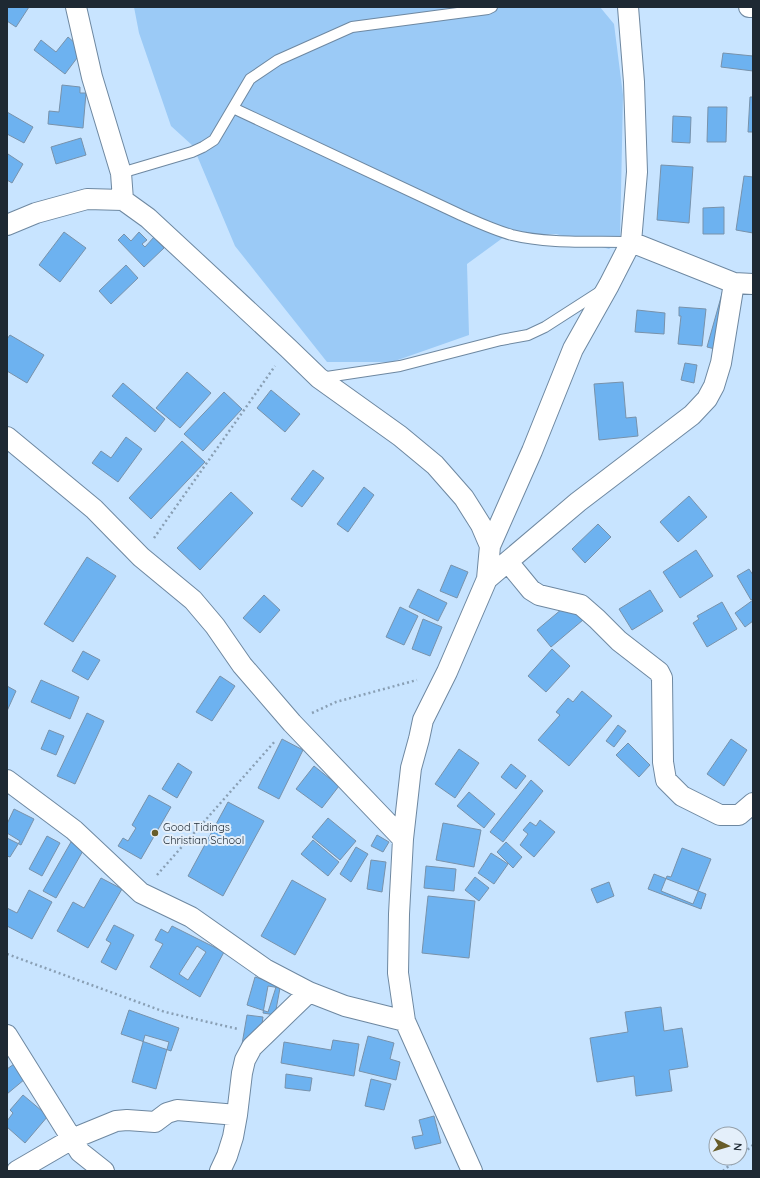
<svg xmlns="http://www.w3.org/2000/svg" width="760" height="1178" viewBox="0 0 760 1178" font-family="Quicksand,sans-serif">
  <rect width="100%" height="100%" fill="#c8e4ff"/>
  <!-- green -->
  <path fill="#9bcaf6" d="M134,7H600L614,24L623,95L620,241L609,249L556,234L504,237L467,264L469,335L392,362H327L235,246L193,146L171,126L139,33Z"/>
  <!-- building -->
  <path fill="#6db2f0" stroke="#7892ab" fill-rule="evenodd" d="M7,7H29L16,27L7,21Z
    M68,37L83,50L65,74L34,50L41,40L56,52Z
    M723,53L753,56V71L721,67Z
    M62,85L80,87V93H86L83,128L48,124L49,111L59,112Z
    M750,97H753V132H748Z
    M708,107H727L726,142H707Z
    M7,112L33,127L24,143L7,134Z
    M673,116L691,117L690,143L672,142Z
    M81,138L86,155L56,164L51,147Z
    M8,154L23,164L12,183L7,180V156Z
    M661,165L693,167L689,223L657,220Z
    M744,176L753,177V233L736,230Z
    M724,207V234H703V208Z
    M64,232L86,248L60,282L39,265Z
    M139,232L147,240L142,244L145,247L154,237L164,248L144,267L118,240L124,234L131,241Z
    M126,265L138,278L111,304L99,291Z
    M723,290V351L707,347Z
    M679,307L706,309L702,346L678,344L681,316H679Z
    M637,310L665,313L664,334L635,332Z
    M10,335L44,355L27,383L7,371V339Z
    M685,363L697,365L694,383L681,380Z
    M187,372L211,393L180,428L156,408Z
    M623,382L626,418L636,417L638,436L599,440L594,384Z
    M123,383L165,419L155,432L112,396Z
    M271,390L300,414L285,432L257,408Z
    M224,392L242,409L203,451L184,434Z
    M126,437L142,449L118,482L92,463L101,451L111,458Z
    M182,441L205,462L151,519L129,498Z
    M313,470L324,478L302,507L291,499Z
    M364,487L374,495L348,532L337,524Z
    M231,492L253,513L200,570L177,548Z
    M689,496L707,517L678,542L660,522Z
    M598,524L611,537L585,563L572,549Z
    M696,550L713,576L680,598L663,572Z
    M87,557L116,576L73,642L44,624Z
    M451,565L468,572L457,598L440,591Z
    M749,569L753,575V598L751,600L737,576Z
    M418,589L447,603L438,621L409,607Z
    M650,590L663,611L632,630L619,609Z
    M264,595L280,610L260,633L243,618Z
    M753,600V621L745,627L735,613Z
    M722,602L737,629L707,647L693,623L699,619L697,616Z
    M569,603L583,620L551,647L537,630Z
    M400,607L418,616L404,645L386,637Z
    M423,619L442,627L430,656L412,649Z
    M552,649L570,666L546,692L528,676Z
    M83,651L100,660L88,680L72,671Z
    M220,676L235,686L212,721L196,712Z
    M41,680L79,697L70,719L31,702Z
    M7,686L16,691L7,711Z
    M582,691L612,716L569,766L538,740L560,715L556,712L568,698L573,702Z
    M87,713L104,721L75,784L57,776Z
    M618,725L626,731L614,747L606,741Z
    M49,730L64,736L56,755L41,749Z
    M282,739L303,750L279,799L258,788Z
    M731,739L747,750L724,786L707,774Z
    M628,743L650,765L639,777L616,755Z
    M459,749L479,763L455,798L435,784Z
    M178,763L192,772L177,798L162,789Z
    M511,764L526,776L516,789L501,777Z
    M314,766L339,786L322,808L296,789Z
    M531,780L543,791L503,842L490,832Z
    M469,792L495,814L484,828L457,806Z
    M149,795L171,807L141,859L118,846L123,838L128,841L136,828L132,825Z
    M228,802L264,821L223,896L188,876Z
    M14,809L34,819L21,845L7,838V824Z
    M328,818L356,841L340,860L312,837Z
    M540,820L555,832L534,857L520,845L528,834L523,830L530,822L536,826Z
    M443,823L481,830L474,867L436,860Z
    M7,833L20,841L10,857L7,856Z
    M377,835L389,842L383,852L371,846Z
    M47,836L60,843L42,876L29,869Z
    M313,840L339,862L328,876L301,854Z
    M71,842L84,849L56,898L43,891Z
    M506,842L522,857L513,868L497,852Z
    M356,847L368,854L351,882L340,874Z
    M682,848L711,859L693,904L661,891L667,876L671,877Z
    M491,853L508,864L494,884L478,873Z
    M371,860L386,862L382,892L367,889Z
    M426,866L456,869L454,891L424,888Z
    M654,874L706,894L701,909L648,889Z
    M475,877L489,888L479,901L465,890Z
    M101,878L122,889L88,948L57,931L73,902L84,908Z
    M292,880L326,899L295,955L261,936Z
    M609,882L614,896L597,903L591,889Z
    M29,890L52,902L32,939L7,926V908L17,913Z
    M428,896L475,901L469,958L422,953Z
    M114,925L134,935L116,970L101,962L111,943L106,940Z
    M172,926L224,952L200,997L150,967L163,944L155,940L161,929L168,933ZM197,946L206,952L188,980L179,974Z
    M255,977L277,984L268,1012L247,1005Z
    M268,986L280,988L275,1015L263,1013Z
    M661,1007L664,1031L682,1028L688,1067L669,1070L672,1091L636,1096L634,1076L597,1082L590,1038L628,1032L625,1012Z
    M129,1010L179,1028L171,1051L121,1034Z
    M247,1015L263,1017L258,1052L241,1050Z
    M145,1035L169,1042L156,1089L132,1082Z
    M368,1036L394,1043L390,1059L400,1062L396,1080L359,1071Z
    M333,1040L359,1044L354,1076L281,1063L284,1042L331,1050Z
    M14,1064L25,1079L7,1094V1069Z
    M286,1074L312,1078L310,1091L285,1088Z
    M371,1079L391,1084L384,1110L365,1106Z
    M23,1095L48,1116L25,1143L7,1127V1121L13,1113L10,1110Z
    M434,1116L441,1143L415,1149L412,1137L423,1135L419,1120Z"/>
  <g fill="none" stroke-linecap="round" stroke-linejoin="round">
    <defs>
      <path id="service" d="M233,108L461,215C477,222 494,230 512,235C548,244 594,241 631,242
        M121,173L192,152L203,147L214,140L250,79L278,60L352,27L488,9L492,7
        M320,378L400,366L501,340L528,335L545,327L601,291"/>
      <path id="minor" d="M76,7L92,77L121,173L123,200
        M749,7H753
        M7,225L36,213L87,199L123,200L148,218L288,348L319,378L400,436L435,465L464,498L481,525L490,546L487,579L447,672L423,720L419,739L411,768L403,839L399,914L398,973L405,1021L472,1171
        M631,242L734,283L753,284
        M7,437L94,509L141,557L193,600L215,626L242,665L292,723L403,839
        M490,546L532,451L573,349L609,285L631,242L637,172L634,82L628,7
        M508,562L531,590L539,595L581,605L597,619L619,641L659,672L662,678L663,762L666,780L682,796L720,815H739L753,803
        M487,579L578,502L692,415L707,399L714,386L721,363L734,283
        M7,780L74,830L141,893L191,917L265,969L309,992L345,1006L405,1021
        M7,1035L80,1152L104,1171
        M17,1171L72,1139L116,1121L127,1120L155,1122L167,1113L177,1110L237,1115
        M220,1171L227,1156L233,1137L237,1115L242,1073L245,1060L252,1047L309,992"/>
    </defs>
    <!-- service casing -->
    <use href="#service" stroke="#6e88a1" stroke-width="12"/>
    <!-- minor casing -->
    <use href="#minor" stroke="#6e88a1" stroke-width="22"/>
    <!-- path -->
    <path stroke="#899fb4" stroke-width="2.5" stroke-dasharray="2 3" stroke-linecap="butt" d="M154,538L275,366
      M312,713L336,702L417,680
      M157,875L276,740
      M7,954L165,1012L238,1029
      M740,1156L753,1145
      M723,1171L738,1158"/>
    <!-- service -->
    <use href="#service" stroke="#fff" stroke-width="10"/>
    <!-- minor -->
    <use href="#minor" stroke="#fff" stroke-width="20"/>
  </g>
  <!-- markers -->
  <circle fill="#675c29" stroke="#e4effa" stroke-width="1.5" cx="155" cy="833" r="4"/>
  <g text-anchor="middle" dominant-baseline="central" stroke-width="4" stroke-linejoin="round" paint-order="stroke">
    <!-- poi labels -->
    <g font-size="11" fill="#1e2933" stroke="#e4effa" text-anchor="start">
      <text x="163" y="827">Good Tidings<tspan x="163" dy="13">Christian School</tspan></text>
    </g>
  </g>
  <!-- border -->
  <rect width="760" height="1178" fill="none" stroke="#1e2933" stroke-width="16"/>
  <!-- north arrow -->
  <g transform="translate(728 1146) rotate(95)"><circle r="19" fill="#e4effa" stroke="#95a0aa"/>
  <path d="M0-3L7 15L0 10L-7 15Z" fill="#675c29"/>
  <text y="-6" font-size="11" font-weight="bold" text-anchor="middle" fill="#1e2933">N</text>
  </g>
</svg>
